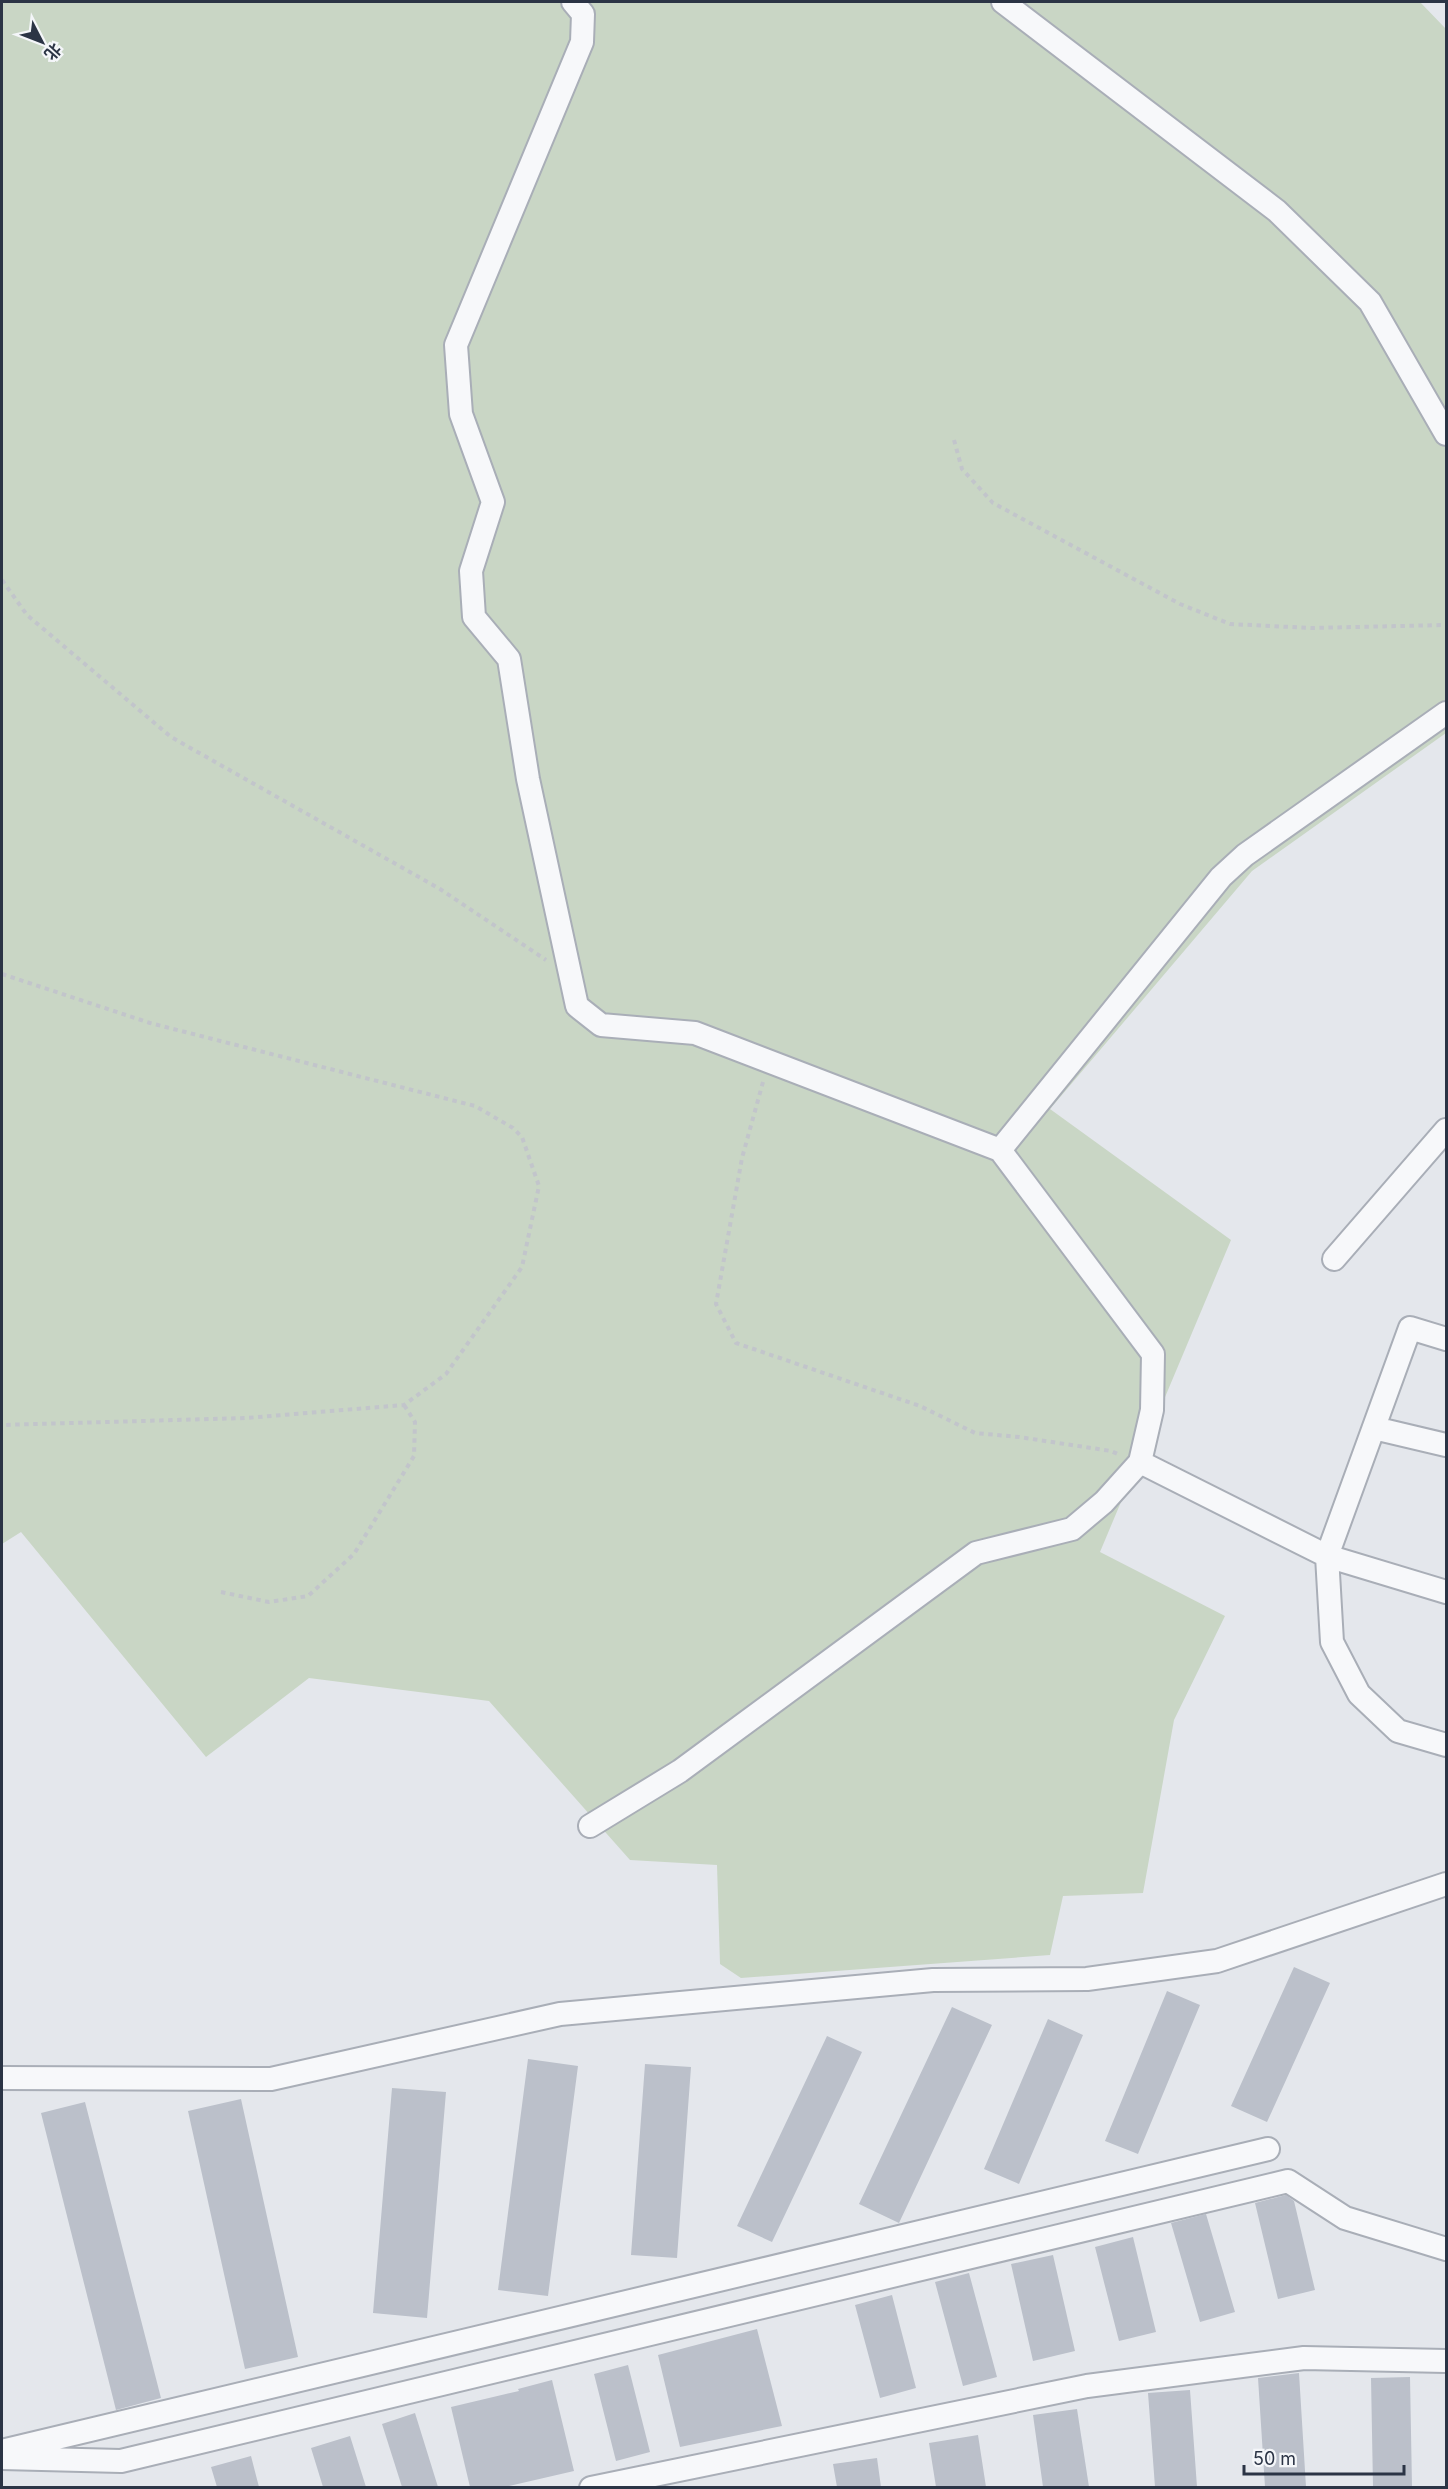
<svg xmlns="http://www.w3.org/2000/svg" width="1448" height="2489" viewBox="0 0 1448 2489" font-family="Inter,'Noto Sans SC',sans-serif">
  <rect width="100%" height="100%" fill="#e4e7ec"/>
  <!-- green -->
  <path fill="#c9d6c5" d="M2,2H1420L1446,29V733L1252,871L1050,1109L1231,1240L1100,1552L1225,1616L1174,1720L1143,1893L1063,1896L1050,1955L741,1978L720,1964L717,1865L630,1860L489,1701L309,1678L206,1757L21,1532L2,1544Z"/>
  <!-- building -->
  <path fill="#bbc0ca" d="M1294,1967L1330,1983L1267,2122L1231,2106Z
    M1167,1991L1200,2005L1138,2154L1105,2141Z
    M952,2007L992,2025L899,2223L859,2204Z
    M1048,2019L1083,2035L1019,2184L984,2169Z
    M827,2036L862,2052L772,2242L737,2226Z
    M528,2059L578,2066L548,2296L498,2290Z
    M645,2064L691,2067L677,2258L631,2255Z
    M392,2088L446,2092L427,2318L373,2313Z
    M241,2099L298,2357L245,2369L188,2111Z
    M85,2102L161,2398L116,2410L41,2113Z
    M1286,2195L1294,2201L1315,2290L1278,2299L1255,2203Z
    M1206,2214L1235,2312L1200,2322L1171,2223Z
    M1133,2237L1156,2332L1119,2341L1095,2247Z
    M1053,2255L1075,2351L1033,2361L1011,2264Z
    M969,2273L997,2377L963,2386L935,2282Z
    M892,2295L916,2388L880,2398L855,2305Z
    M757,2329L782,2426L680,2447L658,2355Z
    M628,2365L650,2452L616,2461L594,2374Z
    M1299,2373L1306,2487H1265L1258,2378Z
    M1410,2377L1412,2487H1373L1371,2378Z
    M552,2380L574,2471L505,2487H470L451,2407L519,2391L518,2389Z
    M1190,2390L1197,2487H1155L1148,2393Z
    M1077,2409L1089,2487H1043L1033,2415Z
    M415,2413L438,2487H402L382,2424Z
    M978,2435L986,2487H936L929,2443Z
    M350,2436L366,2487H323L311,2448Z
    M251,2456L259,2487H217L211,2467Z
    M877,2458L881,2487H837L833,2464Z"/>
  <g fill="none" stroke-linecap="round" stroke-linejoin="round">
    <defs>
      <path id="minor" d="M573,2L583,14L582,42L456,345L461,414L493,502L471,571L474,617L509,659L528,779L577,1006L601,1025L695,1033L1000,1150
        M1003,2L1277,211L1370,302L1446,434
        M1334,1259L1446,1130
        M1446,1339L1410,1328L1327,1556L1332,1642L1359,1694L1398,1731L1446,1745
        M1374,1428L1446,1445
        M1140,1462L1327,1556L1446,1592
        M590,1826L680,1771L976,1553L1072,1529L1104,1502L1140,1462L1152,1410L1153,1354L1000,1150L1221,877L1245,855L1446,713
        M2,2078L271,2079L560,2014L933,1980L1087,1979L1217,1961L1446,1884
        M6,2450L1268,2149
        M2,2458L121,2461L1288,2181L1345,2218L1446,2249
        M591,2488L1087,2386L1304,2358L1446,2361"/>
    </defs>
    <!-- minor casing -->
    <use href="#minor" stroke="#a9aeb7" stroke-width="26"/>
    <!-- path -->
    <path stroke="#c2c5cb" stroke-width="4" stroke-dasharray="4.5 4.5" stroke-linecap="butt" d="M954,440L962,469L993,503L1180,604L1230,624L1311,628L1446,625
      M2,580L27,615L171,737L440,889L546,960
      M2,974L150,1023L475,1106L513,1128L522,1137L539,1186L522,1267L446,1374L404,1405L246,1418L2,1425
      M763,1082L742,1158L716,1304L736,1343L920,1406L975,1433L1019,1437L1111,1451L1120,1455
      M221,1592L269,1602L308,1596L354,1554L414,1456L415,1422L404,1405"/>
    <!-- minor -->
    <use href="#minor" stroke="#f7f8fa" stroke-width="22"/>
  </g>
  <!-- border -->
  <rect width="1448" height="2489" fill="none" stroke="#2b3445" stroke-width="6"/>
  <!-- north arrow -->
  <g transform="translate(42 42) rotate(132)" stroke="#f4f6f9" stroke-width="4.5" paint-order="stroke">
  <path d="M0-4.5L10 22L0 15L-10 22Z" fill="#2b3445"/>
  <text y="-9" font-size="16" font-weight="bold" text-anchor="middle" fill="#2b3445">北</text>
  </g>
  <!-- scale -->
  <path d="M1244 2465v9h160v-9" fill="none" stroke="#2b3445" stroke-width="3"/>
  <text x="1253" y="2465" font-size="18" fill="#2b3445" stroke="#f4f6f9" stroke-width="4.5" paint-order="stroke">50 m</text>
</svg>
